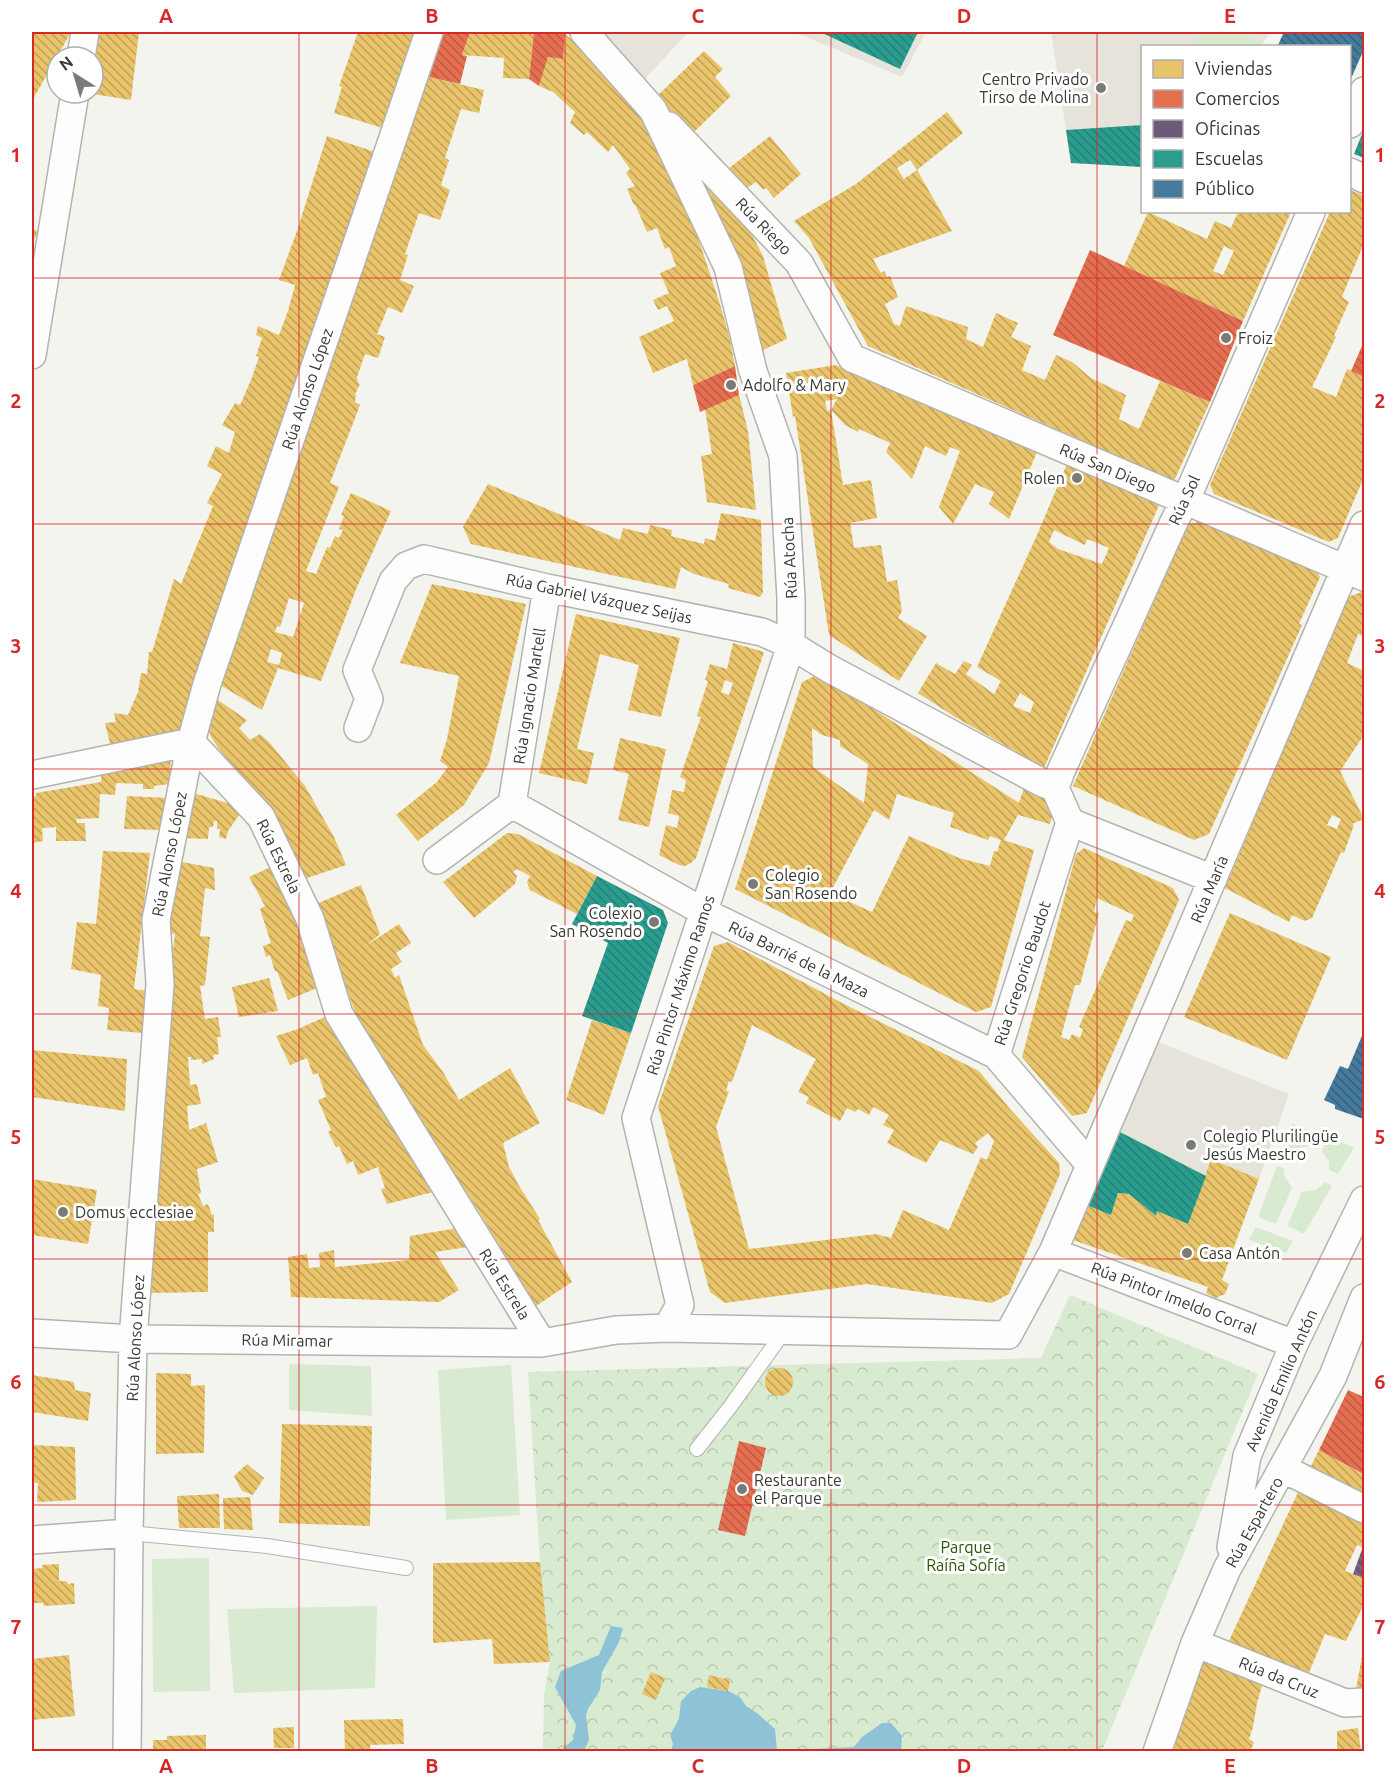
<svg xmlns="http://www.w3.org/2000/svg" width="1396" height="1783" viewBox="0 0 1396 1783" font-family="Ubuntu,sans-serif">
  <defs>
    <pattern id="forest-crowns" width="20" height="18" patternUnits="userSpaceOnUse" patternTransform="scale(1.5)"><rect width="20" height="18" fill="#d8eacf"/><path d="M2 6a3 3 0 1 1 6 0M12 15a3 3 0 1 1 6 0" fill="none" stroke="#bac9b2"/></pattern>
    <pattern id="homes-back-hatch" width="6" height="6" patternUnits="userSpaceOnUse" patternTransform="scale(1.5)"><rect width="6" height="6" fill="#e9c46a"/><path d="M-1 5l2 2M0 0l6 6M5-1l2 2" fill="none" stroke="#bea058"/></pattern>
    <pattern id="shops-back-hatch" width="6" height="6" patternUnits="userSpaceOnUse" patternTransform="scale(1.5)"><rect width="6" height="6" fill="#e76f51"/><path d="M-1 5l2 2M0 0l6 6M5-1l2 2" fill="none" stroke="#bc5c44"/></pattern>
    <pattern id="offices-back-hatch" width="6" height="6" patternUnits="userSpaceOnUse" patternTransform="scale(1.5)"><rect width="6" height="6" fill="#6d597a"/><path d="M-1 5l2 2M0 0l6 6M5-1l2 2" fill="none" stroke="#82748c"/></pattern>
    <pattern id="schools-back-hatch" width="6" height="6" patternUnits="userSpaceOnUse" patternTransform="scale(1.5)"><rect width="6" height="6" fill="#2a9d8f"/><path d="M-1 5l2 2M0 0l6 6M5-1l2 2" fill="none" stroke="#258176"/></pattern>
    <pattern id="public-back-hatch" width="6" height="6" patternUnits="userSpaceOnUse" patternTransform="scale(1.5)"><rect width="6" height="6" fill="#457b9d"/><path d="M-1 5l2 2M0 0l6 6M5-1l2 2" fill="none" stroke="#38607a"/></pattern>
  </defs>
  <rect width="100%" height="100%" fill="#f4f4ef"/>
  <!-- built -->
  <path fill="#e6e4da" d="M603,32H688L645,79Z
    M794,32H926L902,77Z
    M1051,32H1270L1261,46H1142V167L1071,163Z
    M1156,1041L1289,1094L1259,1179L1211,1159L1188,1224L1118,1131Z"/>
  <!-- forest -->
  <path fill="url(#forest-crowns)" d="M1070,1295L1258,1374L1102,1751L543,1752L544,1696L550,1662L540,1562L528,1372L1041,1358Z"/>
  <!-- garden -->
  <path fill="#d8eacf" d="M1199,32H1240L1260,41L1257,46H1192Z
    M1292,1124L1316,1133L1310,1146L1294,1149L1288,1156L1281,1152Z
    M1327,1136L1354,1148L1338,1174L1329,1170V1161L1322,1152Z
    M1277,1166L1284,1168V1175L1292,1188L1276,1224L1258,1217Z
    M1325,1182L1332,1186L1304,1234L1287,1226L1302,1192L1316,1190Z
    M1256,1227L1293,1241L1286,1253L1249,1240Z
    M289,1364L371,1366L372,1416L289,1410Z
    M511,1365L520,1515L446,1520L438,1370Z
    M209,1558L210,1691L153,1692L152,1559Z
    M377,1606L375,1688L234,1693L227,1609Z"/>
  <!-- water -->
  <path fill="#8ec3d7" d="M611,1626L623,1628L618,1644L602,1672L600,1690L588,1709L586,1715L589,1740L584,1751H560L573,1740L576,1725L555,1687L561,1671L599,1655Z
    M700,1687L728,1691L740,1697L746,1706L757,1713L775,1729L777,1751H671L673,1744L670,1735L679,1719L681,1701L691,1691Z
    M882,1723H891L902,1736L901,1751H810L814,1749L854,1747L862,1737Z"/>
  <!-- homes -->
  <path fill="url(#homes-back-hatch)" fill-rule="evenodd" d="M32,32H71L32,101Z
    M100,32H139L131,100L93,94V76Z
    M358,32H419L386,129L334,113L342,87L339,86Z
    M470,32H534L529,79L503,78L504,58L462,55Z
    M565,34L600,65L619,88L661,147L690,214L719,301L730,339L735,366L693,385L687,359L653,373L639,337L674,321L667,306L658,310L653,300L669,293L660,273L676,266L669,247L665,249L657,228L647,232L635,204L634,205L627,189L635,186L626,173L630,169L613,145L608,152L587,132L584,135L570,123L575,112L553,92L539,86L548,57L563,59Z
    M704,51L723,69L715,77L731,96L691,135L657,96Z
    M429,77L484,90L479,113L461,109L445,158L449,160L441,185L450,190L440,220L419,213L405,254L408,255L400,280L414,286L402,313L388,307L377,334L385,337L378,358L365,354L357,377L358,383L360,384L355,394L356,395L355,402L360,405L330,483L339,487L306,571L316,574L327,547L330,548L335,536L339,538L343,530L339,529L344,516L341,515L351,493L391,511L357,587L321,681L278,668L262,710L220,685ZM289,598L304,603L293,637L275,632L277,626L280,627ZM271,649L282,653L279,665L267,662Z
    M947,112L963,133L917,170L910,160L897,168L904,179L917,170L952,231L873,259L881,273L884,271L887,277L890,276L898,297L885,304L894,324L900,326L906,306L968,327L966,339L983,347L996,313L1018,323L1011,337L1031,346L1022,370L1045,380L1056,355L1072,362L1091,378L1126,395L1119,419L1139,429L1160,381L1210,402L1174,481L868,346L809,238L794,221L856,184Z
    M327,136L378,153L179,739L112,752L105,723L116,722L114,713L128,715L138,692L141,673L147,674L149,652H152L174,579L181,584L213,506L207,503L222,474L207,466L216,446L229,453L235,432L222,425L235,403L240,405L241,403L251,380L259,357L256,356L262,338L256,335L258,326L279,335L288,311L295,285L279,280L297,231Z
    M770,136L801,174L774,198L766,188L763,190L756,182L747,188L728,169Z
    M712,182L743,218L763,256L787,339L761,351L722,228L705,188Z
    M1350,190L1364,196V243L1342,297L1349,302L1334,336L1336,337L1312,387L1336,397L1347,369L1364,377V477L1338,538L1329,542L1214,494L1210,485L1330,212H1350Z
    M1148,212L1207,239L1215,221L1231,228L1238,212H1291L1243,321L1124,266ZM1224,246L1234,251L1223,275L1213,271Z
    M32,228L38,232L32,243Z
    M836,365L1037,452L1009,519L989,504L994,492L975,484L953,524L939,507L960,451L950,447L946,456L925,446L912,479L886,452L890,443L859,429L858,432L845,425L831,410L837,399L825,401L827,411L831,410L843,485L871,480L877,518L850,523L854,548L881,545L887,582L897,580L902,611L898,618L927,636L899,681L829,635L795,416L793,417L786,373Z
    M739,395L748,431L756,510L707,502L701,456L712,454L705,409Z
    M1067,464L1160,503L1044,768L955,717L918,693L936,663L955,674L964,661L972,665L966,674L994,694L1001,681L977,667L1037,535ZM1054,530L1085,545L1087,539L1109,548L1102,564L1058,549L1049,542ZM1020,693L1034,702L1030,713L1013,706Z
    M488,484L620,540L623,528L648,534L650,525L672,530L671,536L704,544L705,538L715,541L721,513L761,520L763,592L760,597L728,588L729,584L694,574L681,567L675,589L471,544L463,527Z
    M1198,522L1316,570L1320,577L1299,624L1302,625L1209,834L1194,840L1073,786L1188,524Z
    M432,584L526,604L489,763L464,805L418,841L396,815L437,782L448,767L440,761L447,739L459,676L400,663Z
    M1362,592L1364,593V636L1358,634L1347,663L1364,671V735L1340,771L1364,819L1352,824L1354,825L1344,853L1341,852L1312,918L1305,921L1292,915L1289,922L1225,888L1348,597ZM1332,815L1341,819L1337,829L1327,825Z
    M576,614L680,638L661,717L628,710L639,665L600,654L577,749L594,753L587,784L539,773Z
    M733,643L764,652L696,858L691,863L685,866L679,865L659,855L666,825L677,828L679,816L668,813L672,790L684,792L686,780L680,777L701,717L697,716L708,681L705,680L710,664L727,669ZM725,680L733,683L729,695L721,692Z
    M819,674L1019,803L1025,785L1055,805L1050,824L1018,815L1004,840L1034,850L991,1007L976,1012L735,889L802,682ZM812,728L822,735L840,740V746L868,764L864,803L813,767ZM897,794L954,813L950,827L988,840L990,836L1001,840L997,852L994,851L990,866L959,858L909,836L872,912L830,893L874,810L889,820Z
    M215,698L247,720L239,728L250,740L260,734L269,742L305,786L334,837L346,865L304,879L272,811L218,748L211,737L209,731V720Z
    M620,738L666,749L649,827L618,820L629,774L613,770Z
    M171,757L169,784L154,786V789H143V784L116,783L115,795L100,794L99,818L76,819L77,823H85L86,841H56V827L42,828L43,841L32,843V797L36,796V793L101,782L102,767Z
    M190,792L244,808L228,831L226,839L219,837L220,829H217V821H214L213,827H209L208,839L180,838Z
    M127,796L168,798L164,830L124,829Z
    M507,833L518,834L597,876L577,914L530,890L527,882L530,876L517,869L513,872L517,876L515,884L474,918L443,882Z
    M1084,848L1173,888L1179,900L1087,1113L1072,1116L1022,1057L1076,854ZM1097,898L1134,915L1131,922L1126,920L1079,1027L1083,1029L1080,1038L1072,1034L1069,1040L1061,1037L1075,985H1080L1099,913L1094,912Z
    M103,851L150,853L134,989L147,991L143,1033L107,1030L109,1008L98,1006L101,975L71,969L77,922L96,924Z
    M177,861L214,868L215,890L205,888L200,936L210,937L205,985L200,986L205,1019L218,1017L221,1037H217L219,1054L213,1055L214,1059L202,1064V1059L191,1060V1057H188L190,1085L197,1084L201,1104L187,1106L189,1130L206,1123L218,1162L197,1169L201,1193L198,1194L203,1206L208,1204L212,1215L214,1214V1232H208V1292L151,1293V1268L172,958L175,934L168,933Z
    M277,864L322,986L288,1000L277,971L275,972L270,955L266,957L263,946L271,943L260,909L265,906L249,877Z
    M361,885L380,934L367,945L399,924L411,943L396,953L402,962L391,969L395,978L399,975L423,1045L443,1072L459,1100L510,1068L540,1123L503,1143L509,1167L518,1184L540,1219L538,1220L572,1282L536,1306L478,1210L405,1098L358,1020L316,904Z
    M1230,913L1331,957L1287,1060L1184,1017Z
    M728,942L844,1004L979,1071L1010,1109L1059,1163L1060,1174L1009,1294L992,1303L867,1284L725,1303L710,1292L658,1106L714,946ZM752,1025L816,1059L798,1092L809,1097L806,1103L840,1121L847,1108L855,1112L858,1109L869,1115L873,1107L889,1115L883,1125L894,1130L887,1143L926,1163L940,1140L973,1154L978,1147L975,1143L988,1133L994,1141L987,1160L981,1157L949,1230L903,1210L891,1238L876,1234L749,1249L716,1127L729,1091H726L729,1081L732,1082Z
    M269,978L278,1011L239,1017L232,987Z
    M331,1014L437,1191L387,1204L381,1189L385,1188L378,1167L358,1175L353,1161L347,1164L339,1146L336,1147L328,1132L331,1130L318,1100L326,1097L318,1073L313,1075L307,1058L290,1065L276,1036L298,1029Z
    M592,1020L631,1033L604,1115L566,1100Z
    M32,1050L127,1059L125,1111L32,1097Z
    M1211,1159L1259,1179L1222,1280L1229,1284L1225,1294L1216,1298L1206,1293L1208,1287L1070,1239L1084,1204L1111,1215L1118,1193L1129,1194L1156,1216L1157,1211L1188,1224Z
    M32,1179L97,1190L88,1244L32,1235Z
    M464,1227L474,1246L435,1252L459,1290L439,1302L291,1297L288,1257L307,1254L309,1268L320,1267L319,1253L334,1250L335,1267L409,1260L410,1236Z
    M765 1382a14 14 0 1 1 28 0a14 14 0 1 1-28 0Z
    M156,1373L191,1374V1386L205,1385L204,1453L156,1454Z
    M32,1375L74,1382L75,1390L91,1393L88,1421L32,1412Z
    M282,1424L372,1426L370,1526L279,1523Z
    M32,1445L75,1447L76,1500L37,1502L38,1483L32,1482Z
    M1319,1450L1364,1475V1502L1307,1474Z
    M247,1464L264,1478L253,1495L242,1491L234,1476Z
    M1301,1486L1364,1514V1548L1357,1545L1345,1571L1364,1578V1604L1346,1641L1325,1634L1306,1680L1227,1645Z
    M219,1494L220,1528H179L177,1496Z
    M250,1497L253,1530L224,1529L223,1498Z
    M540,1562L550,1662L494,1664L492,1639L433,1643V1563Z
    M59,1564V1581H66L68,1584L74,1583L75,1604L44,1606L43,1603H32V1569L42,1568V1565Z
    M1206,1651L1265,1676L1257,1703L1253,1727L1249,1739L1254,1742L1250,1752H1171Z
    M69,1655L75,1716L32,1720V1659Z
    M1362,1656L1364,1657V1696L1355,1695Z
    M651,1672L665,1678L656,1700L642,1694Z
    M709,1675L730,1680L728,1691L707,1687Z
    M403,1719L404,1744L370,1745V1752H345L344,1720Z
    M294,1727V1748H274L273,1728Z
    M1358,1728L1361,1752H1337V1731Z
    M206,1735V1752H153V1740H167V1736Z"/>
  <!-- shops -->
  <path fill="url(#shops-back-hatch)" d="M444,32H470L462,55L467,56L460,84L429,77Z
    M534,32L565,34L563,59L548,57L539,86L529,79Z
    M1090,250L1243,321L1210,402L1053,335Z
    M1362,346L1364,347V377L1351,371Z
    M735,366L739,395L700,412L693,385Z
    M1348,1390L1364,1397V1470L1363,1474L1319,1450Z
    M739,1441L766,1448L745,1536L718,1530Z"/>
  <!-- offices -->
  <path fill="url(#offices-back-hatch)" d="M1364,1544V1578L1353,1574Z"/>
  <!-- schools -->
  <path fill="url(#schools-back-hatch)" d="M820,32H918L900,69Z
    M1142,125V167L1071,163L1066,130Z
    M1364,129V158L1354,154Z
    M597,876L663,910L668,923L631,1033L582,1016L608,943L572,924Z
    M1118,1131L1206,1176L1188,1224L1157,1211L1156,1216L1129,1194L1118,1193L1111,1215L1084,1204Z"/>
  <!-- public -->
  <path fill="url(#public-back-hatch)" d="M1284,32H1364V49L1350,81V46H1282L1278,45Z
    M1364,1031V1119L1335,1109V1105L1324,1100L1340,1066L1348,1069Z"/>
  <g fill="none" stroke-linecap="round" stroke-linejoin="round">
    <defs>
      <path id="lane" d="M697,1449L730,1407L785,1330
        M129,1533L267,1546L406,1568"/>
      <path id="street" d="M584,32L653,110L728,267L753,371L783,456L791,598V645L830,669L1041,782L1055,788L1070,822L1213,879
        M81,57L85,32
        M1350,124L1364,91
        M669,126L799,263L852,358L1364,577
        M1350,172L1364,179
        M32,355L75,93
        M358,728L369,699L357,670L393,581L406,566L424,559L547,588L762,632L791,645L636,1118L680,1305L667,1328
        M32,775L191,742L261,817L310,919L339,1014L542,1343
        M1055,788L1061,771L1173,524L1191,488L1311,212
        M512,804L704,912L996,1055
        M512,804L547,588
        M1070,822L996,1055L1090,1165
        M437,860L512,804
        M1053,1252L1294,1344
        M32,1333L133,1339L542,1343L616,1330L667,1328L1008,1335L1053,1252L1364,525
        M1284,1469L1364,1509
        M32,1540L129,1533
        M1231,1547L1247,1456L1294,1344L1364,1200
        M1195,1643L1345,1703L1364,1702
        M127,1752L129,1533L133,1339L160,984L156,920L191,742L207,684L429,32
        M1157,1752L1195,1643L1227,1569L1333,1376L1364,1298"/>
    </defs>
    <!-- lane casing -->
    <use href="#lane" stroke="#b3b3b0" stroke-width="16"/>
    <!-- street casing -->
    <use href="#street" stroke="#b3b3b0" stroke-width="30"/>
    <!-- lane -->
    <use href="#lane" stroke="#fdfdfd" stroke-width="14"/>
    <!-- street -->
    <use href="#street" stroke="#fdfdfd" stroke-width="27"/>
  </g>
  <!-- grid -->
  <path fill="none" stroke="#d62828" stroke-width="1.5" stroke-opacity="0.55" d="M299,32V1752M565,32V1752M831,32V1752M1097,32V1752M32,278H1364M32,524H1364M32,769H1364M32,1014H1364M32,1259H1364M32,1505H1364"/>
  <!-- markers -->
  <g fill="#7a7a76" stroke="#fff" stroke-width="2">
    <circle cx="1101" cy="88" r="6"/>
    <circle cx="1226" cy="338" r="6"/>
    <circle cx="731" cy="385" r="6"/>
    <circle cx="1077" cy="478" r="6"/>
    <circle cx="753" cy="884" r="6"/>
    <circle cx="654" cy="922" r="6"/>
    <circle cx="1191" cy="1145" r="6"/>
    <circle cx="63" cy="1212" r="6"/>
    <circle cx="1187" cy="1253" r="6"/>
    <circle cx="742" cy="1489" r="6"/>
  </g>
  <g text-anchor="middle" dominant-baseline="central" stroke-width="6" stroke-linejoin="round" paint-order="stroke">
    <!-- poi labels -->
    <g font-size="16" fill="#383835" stroke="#fff" text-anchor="start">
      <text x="1089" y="79" text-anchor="end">Centro Privado<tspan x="1089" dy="18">Tirso de Molina</tspan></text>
      <text x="1238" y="338">Froiz</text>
      <text x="743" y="385">Adolfo &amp; Mary</text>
      <text x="1065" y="478" text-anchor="end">Rolen</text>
      <text x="765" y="875">Colegio<tspan x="765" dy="18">San Rosendo</tspan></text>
      <text x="642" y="913" text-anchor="end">Colexio<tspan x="642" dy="18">San Rosendo</tspan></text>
      <text x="1203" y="1136">Colegio Plurilingüe<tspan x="1203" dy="18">Jesús Maestro</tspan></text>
      <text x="75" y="1212">Domus ecclesiae</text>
      <text x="1199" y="1253">Casa Antón</text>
      <text x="754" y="1480">Restaurante<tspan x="754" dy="18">el Parque</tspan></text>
    </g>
    <!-- street labels -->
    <g font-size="16" fill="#383835" stroke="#fff">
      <text transform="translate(764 226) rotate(46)">Rúa Riego</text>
      <text transform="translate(307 389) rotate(-71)">Rúa Alonso López</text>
      <text transform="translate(1108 468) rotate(23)">Rúa San Diego</text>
      <text transform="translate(1184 500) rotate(-65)">Rúa Sol</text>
      <text transform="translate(789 558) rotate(-93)">Rúa Atocha</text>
      <text transform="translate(599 598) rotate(12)">Rúa Gabriel Vázquez Seijas</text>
      <text transform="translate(529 696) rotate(-81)">Rúa Ignacio Martell</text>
      <text transform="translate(169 854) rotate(-79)">Rúa Alonso López</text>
      <text transform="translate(279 856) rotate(64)">Rúa Estrela</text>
      <text transform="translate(1209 889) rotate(-67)">Rúa María</text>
      <text transform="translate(799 959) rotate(26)">Rúa Barrié de la Maza</text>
      <text transform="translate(1022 973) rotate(-72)">Rúa Gregorio Baudot</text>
      <text transform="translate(680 985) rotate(-72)">Rúa Pintor Máximo Ramos</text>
      <text transform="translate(505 1284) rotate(58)">Rúa Estrela</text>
      <text transform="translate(1174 1298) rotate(21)">Rúa Pintor Imeldo Corral</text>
      <text transform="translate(135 1338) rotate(-87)">Rúa Alonso López</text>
      <text transform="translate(287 1340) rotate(1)">Rúa Miramar</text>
      <text transform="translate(1281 1380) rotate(-66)">Avenida Emilio Antón</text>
      <text transform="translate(1254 1522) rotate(-61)">Rúa Espartero</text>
      <text transform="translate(1279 1677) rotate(22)">Rúa da Cruz</text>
    </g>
    <!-- park labels -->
    <g font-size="16" fill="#265606" stroke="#fff">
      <text x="966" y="1547">Parque<tspan x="966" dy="18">Raíña Sofía</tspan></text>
    </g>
  </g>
  <!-- border -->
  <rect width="1396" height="1783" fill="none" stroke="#ffffff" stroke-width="66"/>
  <!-- legend -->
  <rect x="1141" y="45" width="210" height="168" fill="#ffffff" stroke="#afafae" stroke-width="1.5"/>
  <rect x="1153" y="60" width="30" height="18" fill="#e9c46a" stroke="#afafae" stroke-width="1.5"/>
  <text x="1195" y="75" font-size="18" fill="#383835">Viviendas</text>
  <rect x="1153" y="90" width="30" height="18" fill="#e76f51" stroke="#afafae" stroke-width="1.5"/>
  <text x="1195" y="105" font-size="18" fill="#383835">Comercios</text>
  <rect x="1153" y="120" width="30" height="18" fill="#6d597a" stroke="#afafae" stroke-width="1.5"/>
  <text x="1195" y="135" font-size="18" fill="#383835">Oficinas</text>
  <rect x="1153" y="150" width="30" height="18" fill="#2a9d8f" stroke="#afafae" stroke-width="1.5"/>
  <text x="1195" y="165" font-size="18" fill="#383835">Escuelas</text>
  <rect x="1153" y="180" width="30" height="18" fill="#457b9d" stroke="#afafae" stroke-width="1.5"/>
  <text x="1195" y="195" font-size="18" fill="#383835">Público</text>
  <!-- north arrow -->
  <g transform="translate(75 75) rotate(323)"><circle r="28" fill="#ffffff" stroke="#afafae" stroke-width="1.5"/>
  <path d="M0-4.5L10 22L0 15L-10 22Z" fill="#7a7a76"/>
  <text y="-9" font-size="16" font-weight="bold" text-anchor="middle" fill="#383835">N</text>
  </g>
  <rect x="33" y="33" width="1330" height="1717" fill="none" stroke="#d62828" stroke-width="2"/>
  <g font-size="20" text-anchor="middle" font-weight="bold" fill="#d62828">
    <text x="166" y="23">A</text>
    <text x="432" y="23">B</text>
    <text x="698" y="23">C</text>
    <text x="964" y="23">D</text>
    <text x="1230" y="23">E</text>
    <text x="16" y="162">1</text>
    <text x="1380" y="162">1</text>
    <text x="16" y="408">2</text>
    <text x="1380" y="408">2</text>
    <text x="16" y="653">3</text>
    <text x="1380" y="653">3</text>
    <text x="16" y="898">4</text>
    <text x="1380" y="898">4</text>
    <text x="16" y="1144">5</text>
    <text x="1380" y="1144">5</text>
    <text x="16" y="1389">6</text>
    <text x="1380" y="1389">6</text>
    <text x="16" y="1634">7</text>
    <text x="1380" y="1634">7</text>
    <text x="166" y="1773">A</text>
    <text x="432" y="1773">B</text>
    <text x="698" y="1773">C</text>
    <text x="964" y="1773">D</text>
    <text x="1230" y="1773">E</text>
  </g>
</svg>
